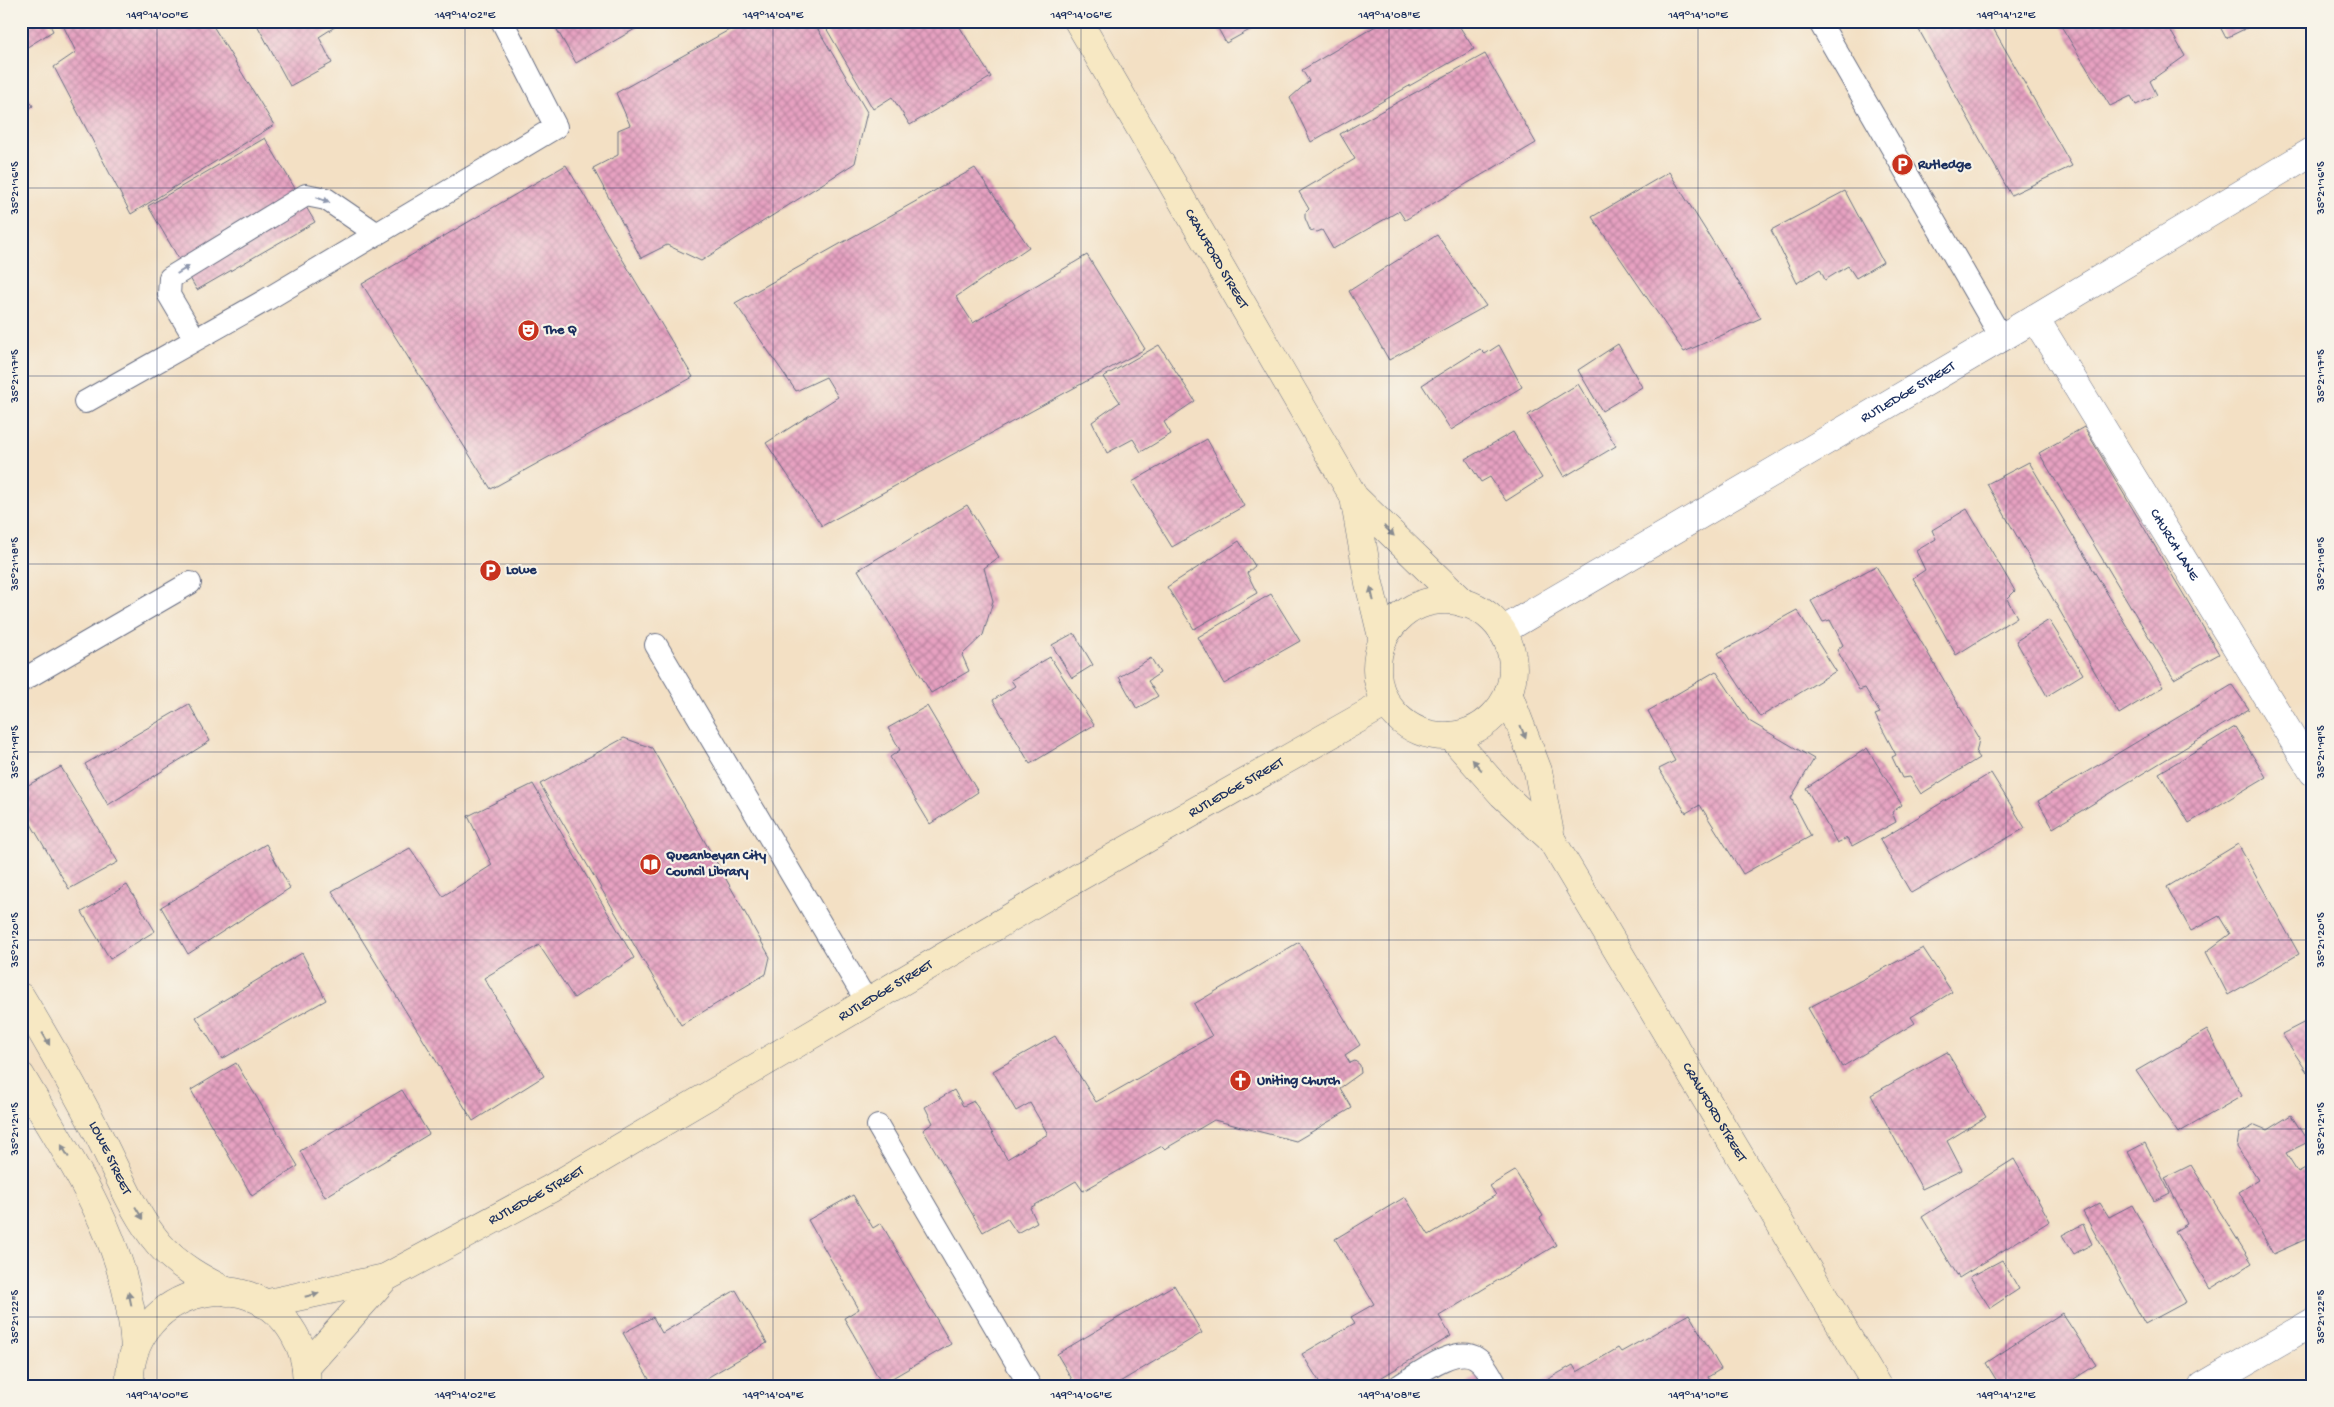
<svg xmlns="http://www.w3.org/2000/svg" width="2334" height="1407" viewBox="0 0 2334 1407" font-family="'Gochi Hand',sans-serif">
  <defs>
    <pattern id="building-cross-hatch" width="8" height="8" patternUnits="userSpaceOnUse" patternTransform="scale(1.25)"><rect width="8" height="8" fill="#e7a1c1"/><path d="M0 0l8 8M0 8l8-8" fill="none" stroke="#ba84a0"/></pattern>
  </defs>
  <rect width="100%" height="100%" fill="#f7f3e8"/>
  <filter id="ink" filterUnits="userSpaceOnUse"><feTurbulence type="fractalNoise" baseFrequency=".02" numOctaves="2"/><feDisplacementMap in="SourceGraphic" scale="10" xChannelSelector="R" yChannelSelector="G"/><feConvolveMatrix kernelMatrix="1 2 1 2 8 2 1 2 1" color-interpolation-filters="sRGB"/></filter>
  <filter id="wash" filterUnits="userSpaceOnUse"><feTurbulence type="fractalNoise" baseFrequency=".0096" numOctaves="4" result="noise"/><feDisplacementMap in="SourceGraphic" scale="20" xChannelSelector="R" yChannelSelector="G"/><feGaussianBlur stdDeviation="1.12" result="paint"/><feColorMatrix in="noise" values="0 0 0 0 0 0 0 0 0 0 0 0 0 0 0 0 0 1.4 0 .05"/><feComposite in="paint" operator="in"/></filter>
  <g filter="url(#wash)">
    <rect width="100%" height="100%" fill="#f3e0c4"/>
    <g id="blocks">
      <!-- building -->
      <path fill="url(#building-cross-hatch)" d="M21,21H48L53,31L21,51Z
        M61,21H210L274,125L131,214L54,67L76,52Z
        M255,21H344L319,37L332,63L290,86Z
        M552,21H649L576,63Z
        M745,21H813L867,112L855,163L701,261L667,245L641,258L593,168L618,155V130L630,125L616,93Z
        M822,21H956L991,77L910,125L892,97L873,109Z
        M1214,21H1266L1226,43Z
        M1384,21H1456L1474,49L1311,142L1290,98L1309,81L1302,70Z
        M1914,21H1989L2072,166L2011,195Z
        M2058,21H2165L2185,56L2150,81L2157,95L2136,105L2131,96L2110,106Z
        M2217,21H2261L2226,38Z
        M1485,54L1536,143L1405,220L1399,211L1333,249L1322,230L1317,232L1310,230L1305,218V213L1309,209L1299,192L1355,159L1340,134Z
        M21,86L33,106L21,114Z
        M265,138L315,222L197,290L148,206Z
        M566,165L693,377L491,489L362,284Z
        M975,168L1029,247L956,297L973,323L1087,255L1145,349L822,526L766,443L838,397L826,377L796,391L735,303Z
        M1669,172L1761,318L1684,352L1592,217Z
        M1845,191L1883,262L1856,278L1848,266L1825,280L1820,269L1797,283L1771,230Z
        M1437,235L1486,306L1389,360L1349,291Z
        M1618,344L1642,387L1602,411L1578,370Z
        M1159,345L1195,401L1164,422L1171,434L1141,452L1133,439L1107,453L1092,422L1120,402L1103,377Z
        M1499,345L1522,387L1451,430L1422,385L1480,349L1485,354Z
        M1578,384L1616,446L1564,477L1528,415Z
        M2084,427L2219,654L2174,679L2039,453Z
        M1513,432L1542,478L1506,501L1490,477L1481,482L1466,459Z
        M1207,439L1244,506L1172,547L1132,482Z
        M2029,462L2163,687L2119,714L1987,484Z
        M967,505L999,557L984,568L993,601L983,635L962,655L969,671L931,693L858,570Z
        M1967,509L2015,591L2007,599L2017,617L1956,655L1913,578L1925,570L1916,551L1936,539L1932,530Z
        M1239,541L1255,566L1247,573L1257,593L1194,629L1167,587Z
        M1876,566L1979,739L1976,754L1979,758L1921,794L1910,777L1902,778L1892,757L1896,755L1875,715L1880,713L1865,688L1859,690L1837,650L1843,645L1830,620L1823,622L1811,601Z
        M1271,594L1300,641L1224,684L1198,637Z
        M1797,610L1836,671L1760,717L1718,653Z
        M2049,620L2083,674L2047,696L2016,641Z
        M1074,633L1093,665L1072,678L1052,645Z
        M1050,657L1094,725L1030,764L993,700L1015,686L1011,680Z
        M1151,658L1160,673L1148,681L1158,696L1137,709L1119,677Z
        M1716,671L1749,721L1814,759L1791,798L1811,836L1743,874L1700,805L1686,813L1659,769L1675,761L1648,711Z
        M2232,685L2249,709L2053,828L2038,801Z
        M189,704L210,741L108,805L85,764Z
        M927,706L978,792L930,824L890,757L900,750L888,728Z
        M2235,727L2266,777L2189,823L2159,773Z
        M624,738L652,748L770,957L766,974L681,1025L540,784Z
        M1867,748L1902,805L1892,812L1896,822L1852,846L1847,838L1837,843L1806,788Z
        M61,767L118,862L69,889L21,807V789Z
        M1991,773L2025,828L1911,893L1880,840Z
        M533,784L634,958L574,998L539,945L484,978L544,1076L473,1121L332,891L410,848L443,896L492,865L468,816Z
        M266,844L290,888L188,954L161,907Z
        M2238,844L2299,954L2228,995L2206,952L2230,934L2219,916L2191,931L2167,887Z
        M127,885L155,931L110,959L82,912Z
        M1299,942L1360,1045L1345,1055L1350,1063L1355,1061L1360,1065L1361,1073L1340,1088L1352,1108L1296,1141L1214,1120L1165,1149L1162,1146L1083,1191L1076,1181L1030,1208L1037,1222L1017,1233L1007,1218L983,1232L923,1130L933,1123L925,1107L954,1090L963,1106L974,1101L1007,1159L1048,1134L1030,1103L1016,1111L993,1071L1055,1036L1096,1102L1212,1036L1194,1004Z
        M1923,948L1952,992L1911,1017L1915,1023L1842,1067L1808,1008Z
        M302,953L326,1000L222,1059L196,1017Z
        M2313,1018V1069L2307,1072L2282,1034Z
        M2207,1030L2242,1096L2178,1133L2136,1071Z
        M1947,1052L1986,1117L1947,1141L1962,1170L1922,1189L1871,1095Z
        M236,1063L298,1166L252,1196L191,1090Z
        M402,1090L429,1134L325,1197L300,1151Z
        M2291,1115L2308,1142L2286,1153L2298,1172L2313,1164V1236L2273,1254L2239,1192L2258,1180L2237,1147L2239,1134L2255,1125L2267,1130Z
        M2145,1143L2170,1193L2154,1201L2128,1152Z
        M2014,1159L2050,1221L1959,1278L1922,1217Z
        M2191,1165L2252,1263L2210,1289L2175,1231L2187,1224L2165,1178Z
        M1515,1171L1543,1216L1540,1218L1556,1245L1439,1316L1451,1336L1367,1386H1331L1328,1382L1322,1386L1302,1354L1355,1323L1351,1317L1374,1304L1335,1239L1405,1197L1429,1235L1496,1195L1490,1186Z
        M853,1195L873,1228L881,1223L951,1344L882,1384L844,1318L859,1309L808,1220Z
        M2100,1203L2109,1217L2132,1205L2186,1302L2145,1324L2083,1212Z
        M2083,1224L2092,1244L2074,1254L2062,1235Z
        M2002,1260L2019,1289L1990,1308L1970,1277Z
        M1174,1285L1202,1333L1113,1386H1076L1057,1354Z
        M736,1290L767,1343L693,1386H653L623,1333L653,1317L662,1333Z
        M2062,1313L2096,1365L2063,1386H2000L1986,1363Z
        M1689,1314L1721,1369L1708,1377L1713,1386H1536L1573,1365L1577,1372L1618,1348L1621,1352Z
        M1479,1376L1485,1386H1461Z"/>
    </g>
  </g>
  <g filter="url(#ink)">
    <use href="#blocks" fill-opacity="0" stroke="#676d82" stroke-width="1"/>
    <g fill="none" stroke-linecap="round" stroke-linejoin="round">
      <defs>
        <path id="lane" d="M1819,21L2001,337
          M195,339L169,295L170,278L306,195L326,199L377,234
          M85,402L266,300L556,127L502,21
          M656,645L867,1002
          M21,681L190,583
          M878,1126L1030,1386
          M1399,1386C1417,1375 1456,1344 1476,1358C1486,1364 1491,1376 1497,1386"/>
        <g id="street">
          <path id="s1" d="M2035,318L2313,772"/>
          <path id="s2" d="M1502,631L2035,318L2313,151"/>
          <path d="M2203,1386L2313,1322"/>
        </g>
        <g id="secondary">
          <path id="s3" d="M1078,21L1354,497L1463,603"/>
          <path d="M1354,497L1369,583L1383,641"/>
          <circle cx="1445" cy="668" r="68"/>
          <path d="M1508,693L1538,771L1551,839"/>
          <path id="s4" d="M1451,736L1502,794L1551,839L1877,1386"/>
          <path id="s5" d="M21,997C48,1042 74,1087 98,1134C117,1170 132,1212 159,1244C178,1266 202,1279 228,1292"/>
          <path d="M21,1076C73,1165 129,1242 135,1348"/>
          <path id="s6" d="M264,1304L385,1278L550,1189L1079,877L1386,703"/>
          <path d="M306,1367L385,1278"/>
          <path d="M130,1386C125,1294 248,1254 294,1334C303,1349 308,1368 306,1386"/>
        </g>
      </defs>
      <!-- lane casing -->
      <use href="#lane" stroke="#676d82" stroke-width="24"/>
      <!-- street casing -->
      <use href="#street" stroke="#676d82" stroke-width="29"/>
      <!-- secondary casing -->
      <use href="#secondary" stroke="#676d82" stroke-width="29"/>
      <!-- lane -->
      <use href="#lane" stroke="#fff" stroke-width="22"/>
      <!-- street -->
      <use href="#street" stroke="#fff" stroke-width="28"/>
      <!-- secondary -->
      <use href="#secondary" stroke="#f7e8c3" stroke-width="28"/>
    </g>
    <!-- one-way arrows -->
    <defs><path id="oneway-solid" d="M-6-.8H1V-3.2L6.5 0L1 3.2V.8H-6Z" transform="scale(1.25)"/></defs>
    <g fill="#8d97ae">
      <use href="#oneway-solid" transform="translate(323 200) rotate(22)"/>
      <use href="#oneway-solid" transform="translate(183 270) rotate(-32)"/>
    </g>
    <g fill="#898c90">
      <use href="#oneway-solid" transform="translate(1389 531) rotate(44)"/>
      <use href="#oneway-solid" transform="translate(1372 594) rotate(-103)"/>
      <use href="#oneway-solid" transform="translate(1523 732) rotate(69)"/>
      <use href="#oneway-solid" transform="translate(1477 765) rotate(-131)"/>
      <use href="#oneway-solid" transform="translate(46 1039) rotate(60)"/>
      <use href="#oneway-solid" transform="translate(65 1151) rotate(-120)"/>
      <use href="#oneway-solid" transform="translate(139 1213) rotate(59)"/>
      <use href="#oneway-solid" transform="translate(312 1295) rotate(-13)"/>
      <use href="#oneway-solid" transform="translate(130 1299) rotate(-102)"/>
    </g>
  </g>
  <!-- ticks -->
  <path fill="none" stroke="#1b2f5e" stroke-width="1" stroke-opacity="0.45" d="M157,21V1386M465,21V1386M773,21V1386M1081,21V1386M1389,21V1386M1698,21V1386M2006,21V1386M21,188H2313M21,376H2313M21,564H2313M21,752H2313M21,940H2313M21,1129H2313M21,1317H2313"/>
  <!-- icons -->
  <defs>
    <symbol id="parking-disc" viewBox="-11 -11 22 22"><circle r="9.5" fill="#c8321e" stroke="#f7f3e8"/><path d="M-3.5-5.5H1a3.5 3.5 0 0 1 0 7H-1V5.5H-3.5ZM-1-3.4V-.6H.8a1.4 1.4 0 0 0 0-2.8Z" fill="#fff"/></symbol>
    <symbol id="theatre-disc" viewBox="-11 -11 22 22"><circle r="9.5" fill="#c8321e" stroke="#f7f3e8"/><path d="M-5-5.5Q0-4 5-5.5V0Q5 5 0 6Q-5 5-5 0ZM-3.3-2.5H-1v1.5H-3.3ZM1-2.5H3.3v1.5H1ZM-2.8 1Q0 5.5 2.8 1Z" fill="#fff"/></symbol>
    <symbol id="library-disc" viewBox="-11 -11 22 22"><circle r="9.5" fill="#c8321e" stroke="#f7f3e8"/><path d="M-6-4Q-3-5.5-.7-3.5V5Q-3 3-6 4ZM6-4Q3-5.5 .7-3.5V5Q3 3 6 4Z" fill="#fff"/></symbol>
    <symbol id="church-disc" viewBox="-11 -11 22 22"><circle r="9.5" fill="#c8321e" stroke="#f7f3e8"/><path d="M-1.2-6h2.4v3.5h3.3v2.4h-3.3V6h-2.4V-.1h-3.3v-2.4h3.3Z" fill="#fff"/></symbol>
  </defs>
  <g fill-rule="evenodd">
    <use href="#parking-disc" x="1890" y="152" width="25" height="25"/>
    <use href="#theatre-disc" x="516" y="318" width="25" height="25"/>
    <use href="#parking-disc" x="478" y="558" width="25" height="25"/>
    <use href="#library-disc" x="638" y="852" width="25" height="25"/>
    <use href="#church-disc" x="1228" y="1068" width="25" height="25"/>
  </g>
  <g text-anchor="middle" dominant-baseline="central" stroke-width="4.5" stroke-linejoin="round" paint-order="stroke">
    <!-- poi labels -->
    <g font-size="14" font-weight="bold" fill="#1b2f5e" stroke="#f7f3e8" text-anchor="start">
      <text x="1918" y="165">Rutledge</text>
      <text x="544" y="330">The Q</text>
      <text x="506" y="570">Lowe</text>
      <text x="666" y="856">Queanbeyan City<tspan x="666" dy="16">Council Library</tspan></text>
      <text x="1257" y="1081">Uniting Church</text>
    </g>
    <!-- street labels -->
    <g font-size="14" fill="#1b2f5e" stroke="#f7f3e8">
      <text stroke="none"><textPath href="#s3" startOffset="275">CRAWFORD STREET</textPath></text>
      <text stroke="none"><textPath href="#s2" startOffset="471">RUTLEDGE STREET</textPath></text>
      <text stroke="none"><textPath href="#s1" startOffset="266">CHURCH LANE</textPath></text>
      <text stroke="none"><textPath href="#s6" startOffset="1106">RUTLEDGE STREET</textPath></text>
      <text stroke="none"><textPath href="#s6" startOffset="701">RUTLEDGE STREET</textPath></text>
      <text stroke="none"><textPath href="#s4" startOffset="462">CRAWFORD STREET</textPath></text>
      <text stroke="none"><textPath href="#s5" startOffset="184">LOWE STREET</textPath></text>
      <text stroke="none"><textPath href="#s6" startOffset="296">RUTLEDGE STREET</textPath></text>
    </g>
  </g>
  <!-- margin -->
  <rect width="2334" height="1407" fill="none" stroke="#f7f3e8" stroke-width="55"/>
  <rect x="28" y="28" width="2278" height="1352" fill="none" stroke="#1b2f5e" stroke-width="2"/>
  <g font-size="12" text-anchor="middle" fill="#1b2f5e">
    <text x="157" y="18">149°14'00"E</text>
    <text x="465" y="18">149°14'02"E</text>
    <text x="773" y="18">149°14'04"E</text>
    <text x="1081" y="18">149°14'06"E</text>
    <text x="1389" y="18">149°14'08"E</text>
    <text x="1698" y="18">149°14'10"E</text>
    <text x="2006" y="18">149°14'12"E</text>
    <text transform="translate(14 188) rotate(-90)" y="4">35°21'16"S</text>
    <text transform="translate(2320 188) rotate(-90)" y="4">35°21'16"S</text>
    <text transform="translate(14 376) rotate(-90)" y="4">35°21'17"S</text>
    <text transform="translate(2320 376) rotate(-90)" y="4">35°21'17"S</text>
    <text transform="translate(14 564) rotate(-90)" y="4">35°21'18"S</text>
    <text transform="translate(2320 564) rotate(-90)" y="4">35°21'18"S</text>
    <text transform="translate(14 752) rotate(-90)" y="4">35°21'19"S</text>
    <text transform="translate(2320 752) rotate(-90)" y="4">35°21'19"S</text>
    <text transform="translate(14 940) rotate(-90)" y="4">35°21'20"S</text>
    <text transform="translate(2320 940) rotate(-90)" y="4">35°21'20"S</text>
    <text transform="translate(14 1129) rotate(-90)" y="4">35°21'21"S</text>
    <text transform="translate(2320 1129) rotate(-90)" y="4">35°21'21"S</text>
    <text transform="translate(14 1317) rotate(-90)" y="4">35°21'22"S</text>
    <text transform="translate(2320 1317) rotate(-90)" y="4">35°21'22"S</text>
    <text x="157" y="1398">149°14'00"E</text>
    <text x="465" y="1398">149°14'02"E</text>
    <text x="773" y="1398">149°14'04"E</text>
    <text x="1081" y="1398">149°14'06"E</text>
    <text x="1389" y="1398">149°14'08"E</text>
    <text x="1698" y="1398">149°14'10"E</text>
    <text x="2006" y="1398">149°14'12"E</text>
  </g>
</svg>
